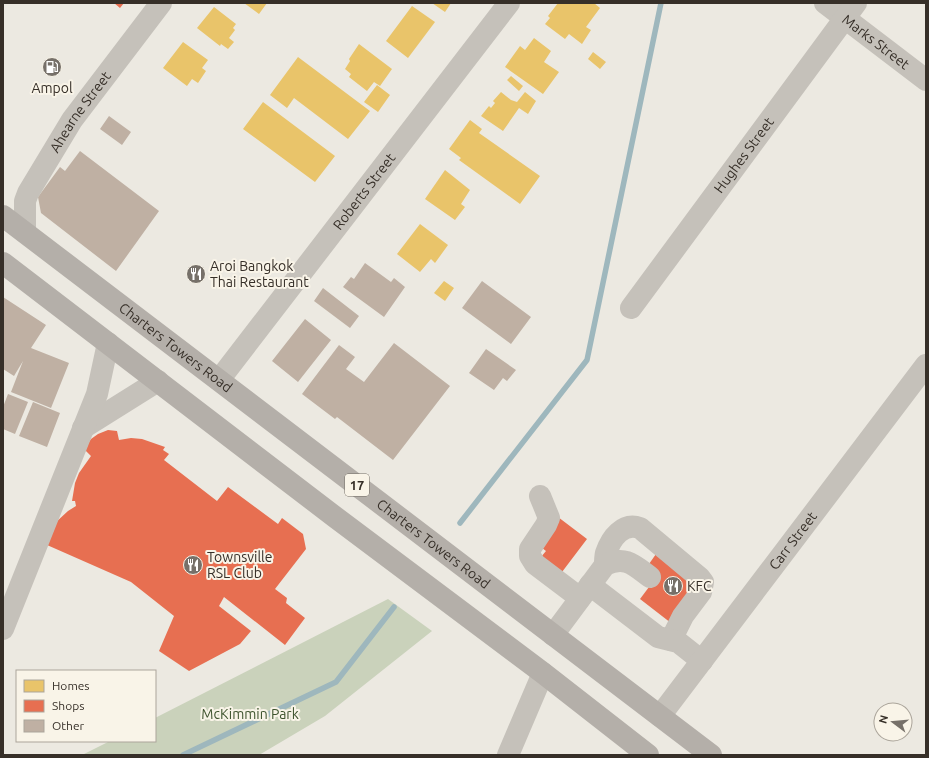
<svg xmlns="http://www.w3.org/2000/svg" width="929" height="758" viewBox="0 0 929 758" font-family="Ubuntu,sans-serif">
  <rect width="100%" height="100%" fill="#ece9e1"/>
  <!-- green -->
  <path fill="#cad2bb" d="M388,599L432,631L325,716L259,755H82L110,741H155V718Z"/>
  <!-- homes -->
  <path fill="#e9c46a" d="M244,3H267L259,14Z
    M432,3H451L445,12Z
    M558,3H594L600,8L586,27L591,30L582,44L569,34L565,39L545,24L550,18L548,16Z
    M412,6L435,22L408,58L386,41Z
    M214,7L236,24L233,28L235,30L229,38L234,42L228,49L221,44L220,46L197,28Z
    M534,38L551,51L544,62L559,72L543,94L505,67L520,46L525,50Z
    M183,42L208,60L202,68L206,71L198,83L192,79L187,86L163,68Z
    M359,44L392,69L380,86L374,82L367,91L349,77L351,74L345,69L350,61L349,59Z
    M593,52L606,62L600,69L588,59Z
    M298,57L370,111L348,139L294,98L287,108L270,95Z
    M511,76L523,86L519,91L507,80Z
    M377,85L390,95L378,112L364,102Z
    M501,92L511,100L517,102L525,92L536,101L528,114L519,108L503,131L481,116L489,106L491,108L495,103L493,101Z
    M263,102L335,156L315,182L243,129Z
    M470,120L482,129L479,133L540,176L520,204L459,160L461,158L449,149Z
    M445,170L470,190L461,204L465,207L455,220L425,199Z
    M420,224L448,245L435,263L431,259L420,272L397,254Z
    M444,281L454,288L445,301L434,293Z"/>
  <!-- shops -->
  <path fill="#e76f51" d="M114,3H124L120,8Z
    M108,430L117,431L119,440L131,438L142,439L165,447L163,450L169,454L164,460L217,501L228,487L278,524L282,518L303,534L306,549L275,589L287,598L286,603L305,618L285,645L224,597L219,606L251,631L240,644L189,671L159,651L174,616L131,582L47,545L55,523L68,511L76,506L75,501H72L75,483L79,473L91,456L84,449L91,439L98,434Z
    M558,517L587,539L562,572L541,557L546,551L537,544Z
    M656,554L698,582L671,623L640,599L655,579L649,564Z"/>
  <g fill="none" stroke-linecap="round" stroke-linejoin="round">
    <!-- stream -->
    <path stroke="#9eb7bd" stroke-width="5.5" d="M460,523L587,360L661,3
      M183,755L336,682L394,607"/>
  </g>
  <!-- building -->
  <path fill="#bfb0a3" d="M109,116L131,132L122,145L100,129Z
    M80,151L159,211L116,271L41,213L38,197L60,167L65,171Z
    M365,263L391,282L394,278L405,287L384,317L343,287L351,277L354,279Z
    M482,281L531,317L511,344L462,308Z
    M323,288L359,316L350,328L314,301Z
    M3,297L46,325L31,348L69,363L51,408L11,392L23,361L14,376L3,369Z
    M305,319L331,340L298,382L272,361Z
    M394,343L450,386L393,460L337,417L335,419L302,394L339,345L355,357L346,369L364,382Z
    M486,349L516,370L507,381L503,378L494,390L469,373Z
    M8,394L28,402L15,434L3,429V407Z
    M33,402L60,413L47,447L19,436Z"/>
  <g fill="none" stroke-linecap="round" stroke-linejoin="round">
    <!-- minor -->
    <g stroke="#c5c1ba" stroke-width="22">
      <path id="s1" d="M825,3L926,80"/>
      <path id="s2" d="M25,232V201L28,193L72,120L161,3"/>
      <path id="s3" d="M631,308L856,3"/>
      <path id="s4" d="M219,380L509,3"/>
      <path d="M83,428L158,381"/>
      <path d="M540,496L549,518L546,525L530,549V556L535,564L580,598"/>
      <path d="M605,565C605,561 605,557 606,553C611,538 623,522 640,528L700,578L703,582L701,592L683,616L671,640"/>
      <path d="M590,585L658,637L678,642L702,661"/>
      <path d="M3,629L97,394L108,343"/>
      <path d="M553,635L605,565C625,555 634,565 650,577"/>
      <path id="s5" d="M660,716L926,365"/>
      <path d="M508,755L543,673"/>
    </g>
    <!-- major -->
    <g stroke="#b4afa9" stroke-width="22">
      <path id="s6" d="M3,216L711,755"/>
      <path d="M3,263L335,517L543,673L648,755"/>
    </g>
  </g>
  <!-- icons -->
  <defs>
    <symbol id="fuel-disc" viewBox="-11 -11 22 22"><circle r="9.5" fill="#767069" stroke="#f9f4e8"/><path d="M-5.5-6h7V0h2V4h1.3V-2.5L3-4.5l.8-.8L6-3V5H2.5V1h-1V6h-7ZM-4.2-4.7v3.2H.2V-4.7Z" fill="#fff"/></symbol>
    <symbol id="restaurant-disc" viewBox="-11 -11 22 22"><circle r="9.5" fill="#767069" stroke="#f9f4e8"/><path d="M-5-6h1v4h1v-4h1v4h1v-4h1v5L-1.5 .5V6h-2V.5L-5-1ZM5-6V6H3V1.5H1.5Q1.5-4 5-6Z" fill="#fff"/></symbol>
  </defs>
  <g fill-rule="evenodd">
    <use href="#fuel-disc" x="41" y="56" width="22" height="22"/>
    <use href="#restaurant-disc" x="185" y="263" width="22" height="22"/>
    <use href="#restaurant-disc" x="182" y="554" width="22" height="22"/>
    <use href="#restaurant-disc" x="662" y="575" width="22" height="22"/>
  </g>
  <g text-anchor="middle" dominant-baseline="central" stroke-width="4" stroke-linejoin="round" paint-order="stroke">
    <!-- shield labels -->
    <rect fill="#f9f4e8" stroke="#706a62" stroke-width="1" x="345" y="474" width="24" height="22" rx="3"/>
    <g font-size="13" font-weight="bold" fill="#362f28">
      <text x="357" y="485">17</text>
    </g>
    <!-- street labels -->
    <g font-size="14" fill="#362f28" stroke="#f9f4e8">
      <text stroke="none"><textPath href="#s1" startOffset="64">Marks Street</textPath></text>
      <text stroke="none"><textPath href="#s2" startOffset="136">Ahearne Street</textPath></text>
      <text stroke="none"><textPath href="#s3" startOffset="190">Hughes Street</textPath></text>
      <text stroke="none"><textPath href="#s4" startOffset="238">Roberts Street</textPath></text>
      <text stroke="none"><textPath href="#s6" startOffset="217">Charters Towers Road</textPath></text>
      <text stroke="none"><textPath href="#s5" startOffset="220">Carr Street</textPath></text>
      <text stroke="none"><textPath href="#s6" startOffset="541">Charters Towers Road</textPath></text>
    </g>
    <!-- poi labels -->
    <g font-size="14" fill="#362f28" stroke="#f9f4e8" text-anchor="start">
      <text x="52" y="88" text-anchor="middle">Ampol</text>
      <text x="210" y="266">Aroi Bangkok<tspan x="210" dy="16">Thai Restaurant</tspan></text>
      <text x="207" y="557">Townsville<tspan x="207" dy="16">RSL Club</tspan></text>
      <text x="687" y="586">KFC</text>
    </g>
    <!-- park labels -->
    <g font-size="14" fill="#3e532d" stroke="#f9f4e8">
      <text x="250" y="714">McKimmin Park</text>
    </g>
  </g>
  <!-- border -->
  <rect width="929" height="758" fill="none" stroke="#362f28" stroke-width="8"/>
  <!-- legend -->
  <rect x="16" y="670" width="140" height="72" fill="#f9f4e8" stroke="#aba59b"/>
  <rect x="24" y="680" width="20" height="12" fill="#e9c46a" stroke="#aba59b"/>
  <text x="52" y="690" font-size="12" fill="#362f28">Homes</text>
  <rect x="24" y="700" width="20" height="12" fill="#e76f51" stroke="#aba59b"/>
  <text x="52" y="710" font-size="12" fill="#362f28">Shops</text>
  <rect x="24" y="720" width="20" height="12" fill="#bfb0a3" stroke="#aba59b"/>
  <text x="52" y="730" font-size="12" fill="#362f28">Other</text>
  <!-- north arrow -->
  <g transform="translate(893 722) rotate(286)"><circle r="19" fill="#f9f4e8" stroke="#aba59b"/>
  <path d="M0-3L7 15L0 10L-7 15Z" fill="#767069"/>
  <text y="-6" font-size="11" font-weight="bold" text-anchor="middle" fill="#362f28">N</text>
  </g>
</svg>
